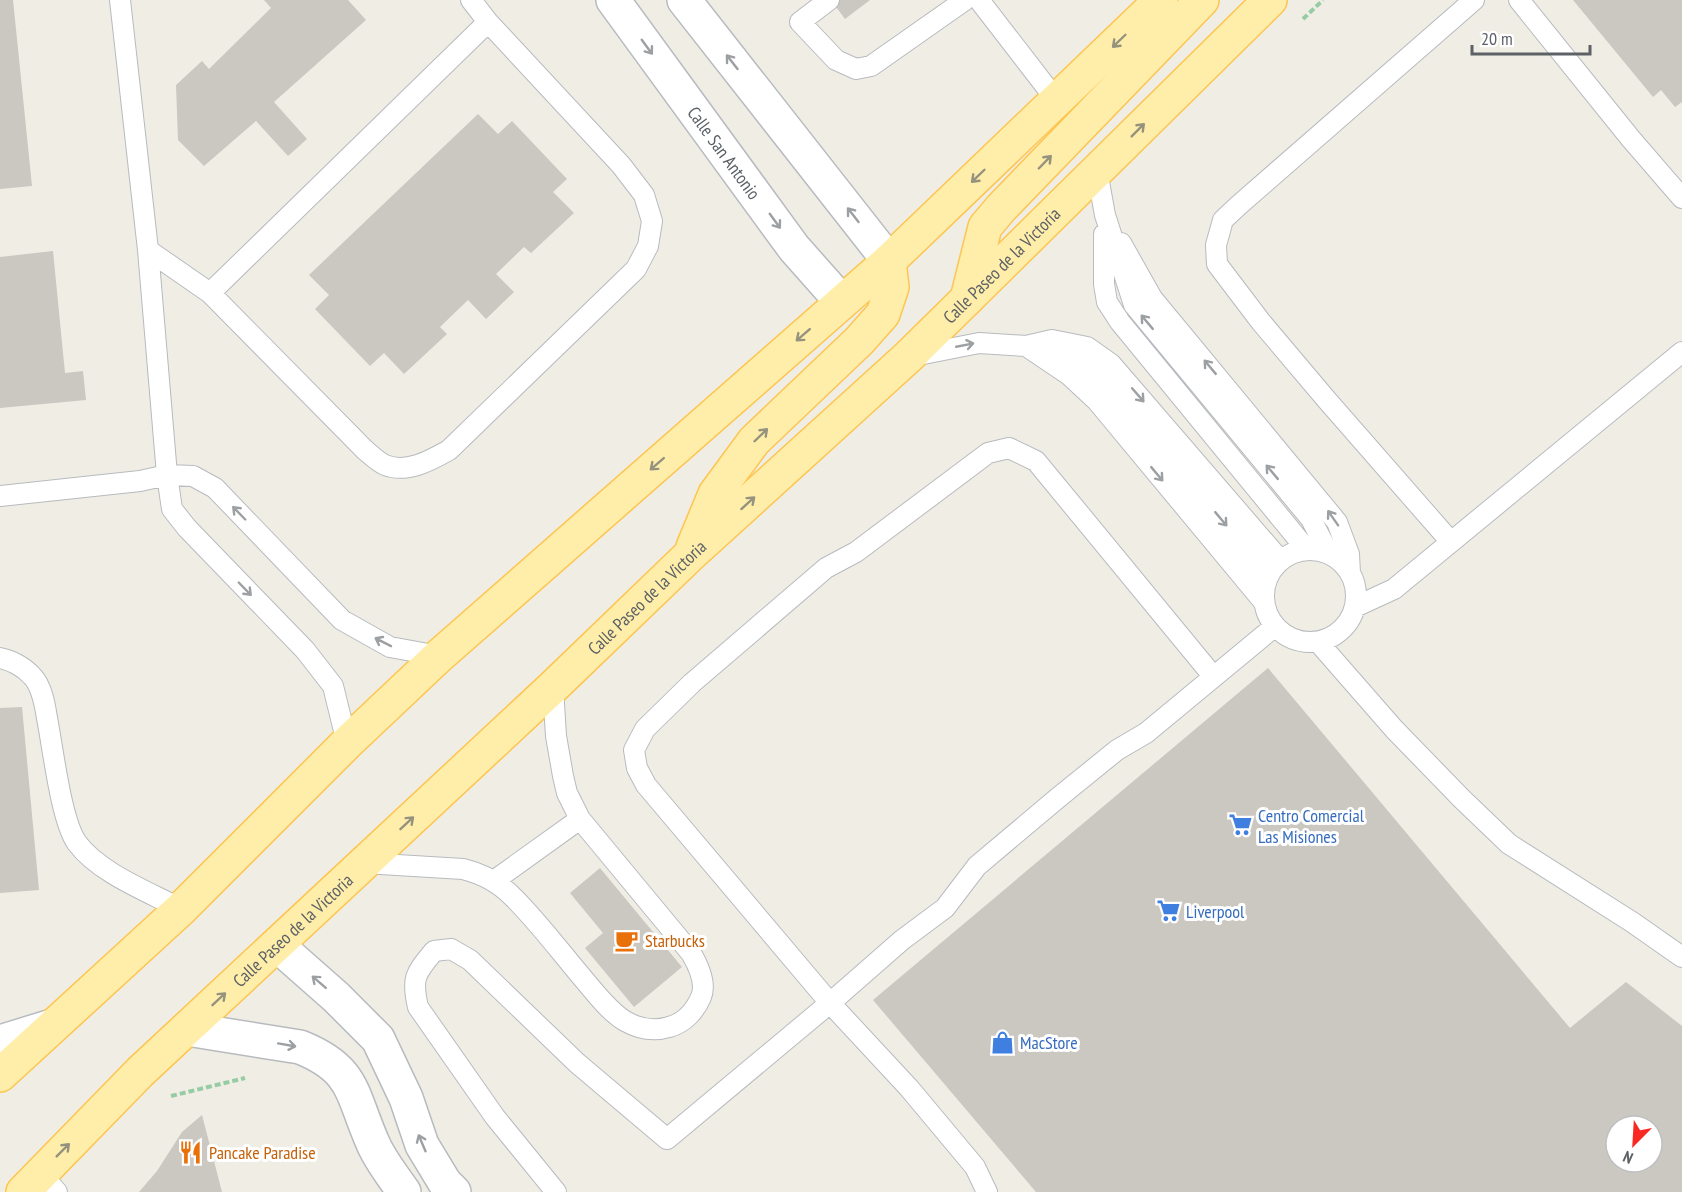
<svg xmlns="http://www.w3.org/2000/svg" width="1682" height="1192" viewBox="0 0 1682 1192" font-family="'PT Sans Narrow',sans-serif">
  <rect width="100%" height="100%" fill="#f0ede4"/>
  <!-- building -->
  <path fill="#cbc7c1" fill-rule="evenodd" d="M0,0H13L32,186L0,189Z
    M264,0H348L366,20L274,102L307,139L288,156L256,121L204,166L178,140L176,85L202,61L209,69L271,8Z
    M831,0H870L845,19Z
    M1573,0H1682V102L1675,107L1661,90L1653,97Z
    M478,114L498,134L512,121L567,179L553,192L574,213L531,253L524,247L496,274L514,292L486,319L468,300L440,327L447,334L404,374L384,353L370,366L315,309L329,295L309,275Z
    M53,251L65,373L83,371L86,400L0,408V257Z
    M1268,668L1570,1028L1626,982L1682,1026V1192H1036L873,1000ZM1616,1126H1652V1162H1616Z
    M22,707L39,890L0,893V708Z
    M600,868L682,967L634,1007L585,948L603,933L570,893Z
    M202,1115L222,1192H139L157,1171L182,1132Z"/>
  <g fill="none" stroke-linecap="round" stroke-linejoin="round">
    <defs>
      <path id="lane" d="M120,0L148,250L167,475L172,509L187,528L305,650L333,686L347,743
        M829,0L800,22L836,60L856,69L871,66L965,0
        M979,0L1057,101
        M1519,0L1631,139L1682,198
        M1097,171L1105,215L1134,305L1311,519L1329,554
        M1104,234V284L1107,302L1120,322L1307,550
        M1121,243L1152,298L1337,522L1349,554L1350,573
        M148,250L210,293L365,450C371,455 378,462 385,465C407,474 431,460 449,450L636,269L648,246L652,221L644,195L621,165L488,22L471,0
        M210,293L488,22
        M1059,345L1085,363L1113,389L1268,576
        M1026,346L1069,375L1097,401L1263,601
        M913,356L979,343L1026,346L1052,340L1087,347L1111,364L1280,560
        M0,496L140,481L167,475L193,476L215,488L342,620L390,647L439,656
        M1451,542L1326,399L1261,322L1217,264L1216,245L1223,220L1239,205L1474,0
        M1264 596a46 46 0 1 1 92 0a46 46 0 1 1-92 0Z
        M1355,607L1394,589L1682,352
        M1318,642L1394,729L1462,799L1509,844L1632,922L1682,957
        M0,658C11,660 24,667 32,676C42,686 45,705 47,718C53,748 61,821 77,843C99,873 149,892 181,909
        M364,863L463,869C483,874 499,882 514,898C540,924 562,954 586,982C597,995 610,1012 625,1021C639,1029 653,1032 669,1027C684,1023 695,1011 701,997C707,983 698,965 691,953L580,819L567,793L563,776L556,736L553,687
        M495,880L580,819
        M40,1173L57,1192
        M556,1192L495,1117L418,1007C411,977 416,973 434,951L451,949L470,960L577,1063L667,1139L830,1003L646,785L637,768L634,750L645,729L692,683L826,568L856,552L988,453L1009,448L1036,461L1213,676
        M987,1192L975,1167L909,1088L830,1003L902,940L945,908L977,866L1059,797L1117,750L1146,733L1274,627"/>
      <g id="street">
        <path id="s1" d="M613,0L794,248L841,301"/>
        <path d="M684,0L889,261"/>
        <path d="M277,945L336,997L378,1039L406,1098L422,1145L445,1183L454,1192"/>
        <path d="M187,1029L300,1047C355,1069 351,1093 372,1141C379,1159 393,1176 404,1192"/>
      </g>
      <path id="secondary" d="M0,1042L52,1026"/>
      <g id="primary">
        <path d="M967,299L985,227L1001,208L1202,0"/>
        <path d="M693,547L715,494L754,441L859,341L883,314L892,287L889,261"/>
        <path d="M0,1075L181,909L347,743L439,656L889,261L1161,0"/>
        <path id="s2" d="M23,1192L140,1072L553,687L689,556L908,357L1270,0"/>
      </g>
    </defs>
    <!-- lane casing -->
    <use href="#lane" stroke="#b7bbbf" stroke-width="22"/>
    <!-- street casing -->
    <use href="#street" stroke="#b7bbbf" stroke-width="36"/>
    <!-- secondary casing -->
    <use href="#secondary" stroke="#b8bcc1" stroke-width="36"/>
    <!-- primary casing -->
    <use href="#primary" stroke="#fdc550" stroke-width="36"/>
    <!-- path -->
    <path stroke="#96cca4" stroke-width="4" stroke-dasharray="6 3" stroke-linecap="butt" d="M1303,19L1323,0
      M171,1096L245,1078"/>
    <!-- lane -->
    <use href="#lane" stroke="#fff" stroke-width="20"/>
    <!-- street -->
    <use href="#street" stroke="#fff" stroke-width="33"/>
    <!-- secondary -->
    <use href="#secondary" stroke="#fff" stroke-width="33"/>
    <!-- primary -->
    <use href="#primary" stroke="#fea" stroke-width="33"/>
  </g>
  <!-- one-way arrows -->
  <defs><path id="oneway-shaft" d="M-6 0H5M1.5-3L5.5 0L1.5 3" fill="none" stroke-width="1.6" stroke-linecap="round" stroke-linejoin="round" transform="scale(1.5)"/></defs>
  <g stroke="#95927e">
    <use href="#oneway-shaft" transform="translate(1119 41) rotate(136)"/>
    <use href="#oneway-shaft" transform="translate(1138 130) rotate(-45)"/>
    <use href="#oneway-shaft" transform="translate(1045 162) rotate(-46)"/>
    <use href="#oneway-shaft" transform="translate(978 176) rotate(136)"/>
    <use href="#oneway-shaft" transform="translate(803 335) rotate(139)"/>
    <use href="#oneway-shaft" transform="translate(761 435) rotate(-44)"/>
    <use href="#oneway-shaft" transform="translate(657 464) rotate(139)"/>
    <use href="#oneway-shaft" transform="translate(748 503) rotate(-42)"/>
    <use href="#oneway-shaft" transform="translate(407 823) rotate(-43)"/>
    <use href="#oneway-shaft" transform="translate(219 999) rotate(-43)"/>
    <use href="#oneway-shaft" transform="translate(63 1150) rotate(-45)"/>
  </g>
  <g stroke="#9da0a3">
    <use href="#oneway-shaft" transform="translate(647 47) rotate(54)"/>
    <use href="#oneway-shaft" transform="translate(732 62) rotate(-128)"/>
    <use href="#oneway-shaft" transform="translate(853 215) rotate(-128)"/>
    <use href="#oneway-shaft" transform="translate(775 221) rotate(54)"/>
    <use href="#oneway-shaft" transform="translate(1147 322) rotate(-130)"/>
    <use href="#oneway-shaft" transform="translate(965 345) rotate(-11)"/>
    <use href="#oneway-shaft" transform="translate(1210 367) rotate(-130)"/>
    <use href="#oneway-shaft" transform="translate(1138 395) rotate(49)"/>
    <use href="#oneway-shaft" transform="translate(1272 472) rotate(-130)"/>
    <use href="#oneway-shaft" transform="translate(1157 474) rotate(50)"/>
    <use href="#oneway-shaft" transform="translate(239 513) rotate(-134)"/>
    <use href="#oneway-shaft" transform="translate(1333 518) rotate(-125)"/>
    <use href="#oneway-shaft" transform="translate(1221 519) rotate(50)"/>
    <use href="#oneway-shaft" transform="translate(245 589) rotate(46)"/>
    <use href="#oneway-shaft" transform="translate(383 642) rotate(-153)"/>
    <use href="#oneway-shaft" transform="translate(319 982) rotate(-139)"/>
    <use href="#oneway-shaft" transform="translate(287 1045) rotate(10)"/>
    <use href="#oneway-shaft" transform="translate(422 1143) rotate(-113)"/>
  </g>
  <!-- icons -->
  <defs>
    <symbol id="supermarket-bare" viewBox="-9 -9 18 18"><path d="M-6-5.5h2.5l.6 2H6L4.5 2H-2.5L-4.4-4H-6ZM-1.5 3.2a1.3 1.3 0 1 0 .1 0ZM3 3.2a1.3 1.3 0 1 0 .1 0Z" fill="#3f7fe0" stroke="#fff" stroke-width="2.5" paint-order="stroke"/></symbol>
    <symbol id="cafe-bare" viewBox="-9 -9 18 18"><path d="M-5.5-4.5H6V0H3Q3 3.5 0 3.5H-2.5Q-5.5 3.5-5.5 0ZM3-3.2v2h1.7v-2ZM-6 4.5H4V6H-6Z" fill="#e8710a" stroke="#fff" stroke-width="2.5" paint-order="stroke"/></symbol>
    <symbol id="shop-bare" viewBox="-9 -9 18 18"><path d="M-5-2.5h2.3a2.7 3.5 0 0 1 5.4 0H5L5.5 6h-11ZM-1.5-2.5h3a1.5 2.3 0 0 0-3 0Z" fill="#3f7fe0" stroke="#fff" stroke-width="2.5" paint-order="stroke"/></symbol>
    <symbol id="restaurant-bare" viewBox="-9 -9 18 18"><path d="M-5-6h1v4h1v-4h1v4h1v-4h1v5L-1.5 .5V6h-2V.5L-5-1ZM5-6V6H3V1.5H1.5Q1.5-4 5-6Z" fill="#e8710a" stroke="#fff" stroke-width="2.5" paint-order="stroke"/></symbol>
  </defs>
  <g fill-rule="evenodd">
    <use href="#supermarket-bare" x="1224" y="808" width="33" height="33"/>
    <use href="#supermarket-bare" x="1152" y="894" width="33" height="33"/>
    <use href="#cafe-bare" x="610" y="924" width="33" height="33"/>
    <use href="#shop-bare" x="986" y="1026" width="33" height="33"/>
    <use href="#restaurant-bare" x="174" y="1136" width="33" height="33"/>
  </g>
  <g text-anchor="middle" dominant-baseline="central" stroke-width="6" stroke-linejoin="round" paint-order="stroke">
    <!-- street labels -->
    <g font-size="18" fill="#5c6166" stroke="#fff">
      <text stroke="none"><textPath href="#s1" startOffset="189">Calle San Antonio</textPath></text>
      <text stroke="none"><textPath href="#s2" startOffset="1348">Calle Paseo de la Victoria</textPath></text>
      <text stroke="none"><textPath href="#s2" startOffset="862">Calle Paseo de la Victoria</textPath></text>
      <text stroke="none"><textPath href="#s2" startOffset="376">Calle Paseo de la Victoria</textPath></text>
    </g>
    <!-- shop labels -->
    <g font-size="18" fill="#366cbe" stroke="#fff" text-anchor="start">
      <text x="1258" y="815">Centro Comercial<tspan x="1258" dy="21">Las Misiones</tspan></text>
      <text x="1186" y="911">Liverpool</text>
      <text x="1020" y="1042">MacStore</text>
    </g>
    <!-- food labels -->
    <g font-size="18" fill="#c56008" stroke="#fff" text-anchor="start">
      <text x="645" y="940">Starbucks</text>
      <text x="209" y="1152">Pancake Paradise</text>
    </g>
  </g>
  <!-- north arrow -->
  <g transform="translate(1634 1144) rotate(204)"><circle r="28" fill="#ffffff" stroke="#bec0c2" stroke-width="1.5"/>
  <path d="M0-4.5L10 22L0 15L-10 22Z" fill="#f82922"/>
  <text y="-9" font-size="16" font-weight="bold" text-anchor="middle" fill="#5c6166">N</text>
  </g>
  <!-- scale -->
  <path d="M1472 45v9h118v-9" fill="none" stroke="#5c6166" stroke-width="3"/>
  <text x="1481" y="45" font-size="18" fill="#5c6166" stroke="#ffffff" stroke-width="4.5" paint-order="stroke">20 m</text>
</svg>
